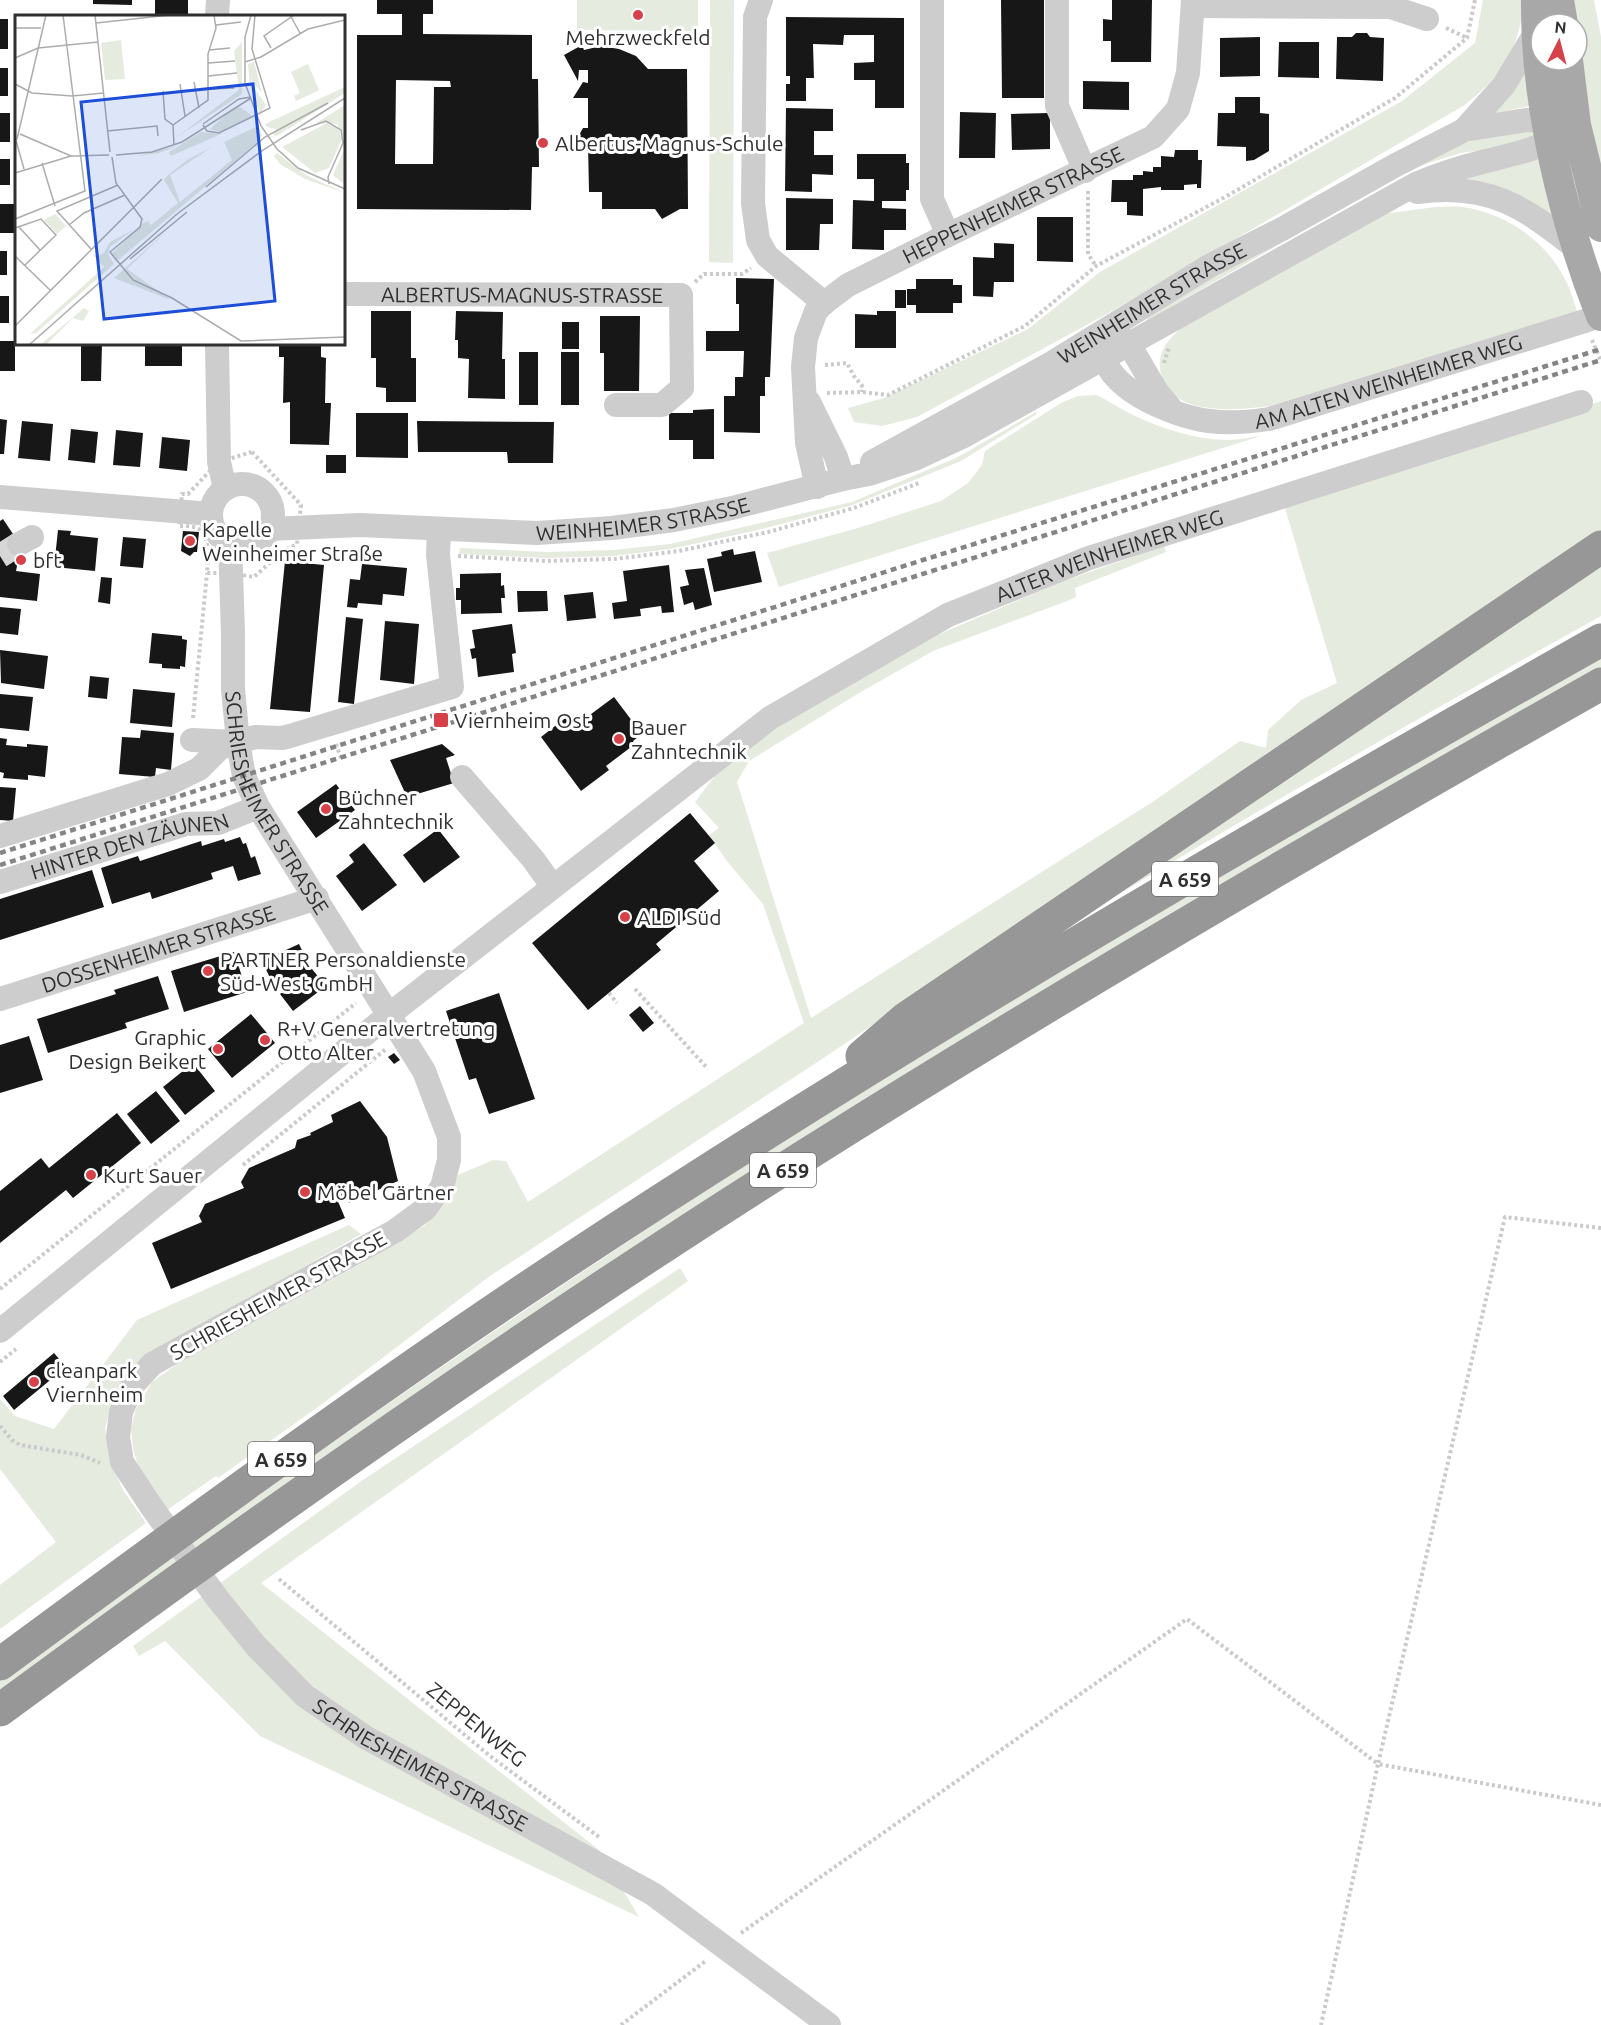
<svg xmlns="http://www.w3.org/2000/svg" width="1601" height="2025" viewBox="0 0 1601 2025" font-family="Ubuntu,sans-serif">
  <rect width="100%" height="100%" fill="#fff"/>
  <!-- green -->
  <path fill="#e5ebdf" d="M577,0H698V31L577,30Z
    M710,0H734L733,263L709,262Z
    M1483,0H1524C1519,50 1503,76 1463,106L1105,315L917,417L882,426L854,422L848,408L884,398L1028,329L1100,272L1402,101L1475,43Z
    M1573,0H1594L1601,37V173L1577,59V24Z
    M1525,71L1530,106L1488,115Z
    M1529,129L1536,132L1538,138L1511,146L1461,153L1425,164L1400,175L1148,320L1145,315L1367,187L1448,148L1495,134Z
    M1540,157L1556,221L1454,181Z
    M1435,207C1444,207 1454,206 1463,207C1508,214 1546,241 1566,281C1571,291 1574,302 1577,312L1285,404C1251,409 1171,421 1161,374C1156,352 1167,341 1182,327L1383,214Z
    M1096,395C1110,401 1120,409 1133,415C1162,429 1197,440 1229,440C1239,440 1251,437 1261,436L779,587L767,553L858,528L941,501L968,483L982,465L985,451L1061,403L1078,396Z
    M1601,401V535L822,1059L490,1276L322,1404L218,1478L216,1476L167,1510L139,1469L133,1449L131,1428L136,1409L152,1382L180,1362L359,1265L425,1225L445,1204L458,1175L493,1160L506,1161L528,1202L804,1023L763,904L726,860L709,835L719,828L695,802L720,769L800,712L923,641L1061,582L1164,546L1166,552L1075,588L1076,597L1067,601L933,651L859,693L749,761L737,782L811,1018L1154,801L1240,741L1266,748L1268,730L1301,700L1337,683L1285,508Z
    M1036,412L1037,414L961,461L853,505L754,531L670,549L614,556L546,558L459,554L460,548L547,552L613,550L670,544L752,525L852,502L958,457Z
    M1601,560V616C1405,725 1211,837 1020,954Z
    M1601,657V668L1479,736L0,1692V1680C261,1491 523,1305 795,1134C1059,968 1329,811 1601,657Z
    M349,1225L361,1234L134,1365L115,1393L105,1428L110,1460L123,1490L146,1523L0,1629V1585L56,1542L0,1469V1399L15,1416L54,1429L137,1320Z
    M680,1268L688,1281L261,1583L599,1850L639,1917L260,1736L165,1641L139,1656L133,1646L360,1482Z"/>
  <!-- building -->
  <path fill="#171717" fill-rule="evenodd" d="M93,0H132V5L93,4Z
    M155,0H188V16H155Z
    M377,0H433V14H423V34L532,35V79H538L539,167H532L531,210L357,209V35H402V14H377ZM396,80L450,81L451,87H434L433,164H395Z
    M1001,0H1044V98H1002Z
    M1112,0H1152L1151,62H1111V41H1103V19L1112,20Z
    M786,17L904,18V108H875V80H854V63L874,62V35H844L843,45L813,44L814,78H806V101H786V84H790V76H786Z
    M0,19H8V49H0Z
    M1356,33H1367L1370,37L1384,38L1383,81L1336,79L1337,37H1352Z
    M1260,37V76L1220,77V38Z
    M1279,42H1319V78L1278,77Z
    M582,45L584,50L601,46L619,49L636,56L648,69H687L688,209H680L662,219L655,209H602V192H589L588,144H574L583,128H588V98H573L583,82L588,83V70H579L578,81L564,55Z
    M0,68H8V96H0Z
    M1083,81L1129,82V110L1083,109Z
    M1235,97H1260V113L1269,114V151L1254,160L1246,161V147L1217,146L1218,113H1235Z
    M786,108L833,109V131H814V155H833V175L812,174V192L785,191Z
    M960,112L996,113L995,158H959Z
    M0,113H10V142H0Z
    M1050,113V149L1012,150L1011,114Z
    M1175,150H1198V160H1202L1201,188H1197V184L1184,185V190H1161V187L1143,189V216L1127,215V202H1111L1112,180H1133V175H1143V171L1153,172V167H1161V156L1174,157Z
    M857,154H906V163H909V190H906V201H882V208L906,209V230H884V250L852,249L853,200L874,201V179H857Z
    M0,159H10V185H0Z
    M786,198L833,199V224H820L819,250H786Z
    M0,204H15V233H0Z
    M1037,217H1073V262L1037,261Z
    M994,243L1014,244V282H994L993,297L973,296V257L994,258Z
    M0,251H7V275H0Z
    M736,278L774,279L770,377H765V396H760V433L724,432V396H735V377H743L744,351H706V331H739V304H736Z
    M916,279H953V285H962V303H953V313H916V305H907V289H916Z
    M895,290H906V308H895Z
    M0,296H9V323H0Z
    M371,311H411V358H416V402H386V388L376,387V358H371Z
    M456,311L503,312L502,359H505V399L468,398L469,359L458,358V340H455Z
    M877,311H896V348H855V314L877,315Z
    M600,316H640L639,391H604V353H600Z
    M562,322H579V349H562Z
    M0,341H15V371H0Z
    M81,344H102L101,381H81Z
    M145,344H182V366H145Z
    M279,344H321V357L326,358L325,403H331L329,445L290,444V402L283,403L284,357H279Z
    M519,352H538V405H519Z
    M561,352H579V405H561Z
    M714,409V459H693V440H669V413H693V410Z
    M356,413H408V458L356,457Z
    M0,419L7,420L4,454H0Z
    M22,421L53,424L50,461L18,458Z
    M417,421L554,422L553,463H508L507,452H418Z
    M71,429L98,432L95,463L68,460Z
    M116,430L143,433L140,467L113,465Z
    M162,437L190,440L187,471L159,468Z
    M326,455H346V473H326Z
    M3,519L21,546L16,571L40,574L37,601L0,597V521Z
    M58,530L71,531L70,535L98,538L95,571L54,567Z
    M183,531L199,532L197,552H194L190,556L181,551Z
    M123,537L146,539L143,568L120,566Z
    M733,549L734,555L755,551L762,582L714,592L707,559L722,556L721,552Z
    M285,561L324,565L310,712L270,709Z
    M362,564L407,568L404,596L383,594L382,605L358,603L357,608L347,607L350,579L360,580Z
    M669,565L674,612L662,613L661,606L640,609L641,616L614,619L612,603L627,601L623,571Z
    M704,568L712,605L695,610L693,602L684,605L680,587L689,585L685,570Z
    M501,573V586L504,585L505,598H501L502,613L461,614V600H456V588H460V574Z
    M101,577L112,578L110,604L98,602Z
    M517,591H547L548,611L518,612Z
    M593,592L596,618L567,621L564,595Z
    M0,607L21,609L18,635L0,633Z
    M346,617L363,619L354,704L338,702Z
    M385,621L419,624L414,684L380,680Z
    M512,624L516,653L512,654L514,672L478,677L476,658L472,659L470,649L475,648L472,630Z
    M152,633L182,636V639L187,640L185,667L180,666V669L162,668V664L149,663Z
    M0,650L48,656L44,689L1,683Z
    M90,676L109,678L107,699L88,697Z
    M133,689L175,693L172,727L130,723Z
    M0,694L33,697L29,731L0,728Z
    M614,697L642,734L633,741L635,744L606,766L609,770L581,791L541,737L568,716L575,726Z
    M141,730L174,733L171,770L156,768L155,777L119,774L122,737L140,738Z
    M0,738L7,739L6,745L27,747V744L48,746L45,777L28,775V780L3,778L4,773L0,772Z
    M442,744L455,755L446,758L454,783L407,797L390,760Z
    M336,784L355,810L316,838L297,812Z
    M0,787L16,788L13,821L0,820Z
    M690,813L715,843L694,861L719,891L656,944L661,950L588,1010L532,943Z
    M438,829L460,857L424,883L403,855Z
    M240,837L243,844L246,843L251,858L255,856L261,874L238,881L233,866L211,873L213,879L152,899L150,892L112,904L101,868L138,856L140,861L201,841L202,846L224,839L225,842Z
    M364,843L397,885L362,911L336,876L354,862L349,855Z
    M92,870L104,907L0,940V899Z
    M299,944L308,963H307L326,986L293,1011L280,994L286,990L277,977L271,980L262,961Z
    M234,952L247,992L184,1012L171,971Z
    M158,976L169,1009L125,1023L127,1028L48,1053L37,1019L116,994L114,990Z
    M499,993L535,1099L489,1114L476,1078L469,1080L446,1011Z
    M640,1006L654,1023L643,1032L629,1015Z
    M251,1014L275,1043L232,1078L208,1049Z
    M29,1036L43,1080L0,1093V1045Z
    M394,1053L400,1060L394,1064L388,1057Z
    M193,1063L215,1091L185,1115L163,1087Z
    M156,1091L180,1121L151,1144L127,1114Z
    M360,1101L387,1137L398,1181L349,1203L346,1195L337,1199L345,1218L171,1289L152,1243L202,1222L199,1216L205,1204L244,1188L241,1182L249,1168L295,1148L297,1140L311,1135L310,1133L333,1122L331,1115Z
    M117,1113L141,1143L73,1198L66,1190L0,1243V1191L41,1158L49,1168Z
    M54,1353L66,1367L14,1410L3,1396Z"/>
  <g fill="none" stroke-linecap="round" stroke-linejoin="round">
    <!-- minor-tunnel -->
    <path stroke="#d6d6d6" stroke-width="24" stroke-dasharray="24 12" stroke-linecap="butt" d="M0,556L19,544"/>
    <!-- path -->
    <path stroke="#cacaca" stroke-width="4" stroke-dasharray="3 3" stroke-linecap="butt" d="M1446,28L1467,38
      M1088,191V254L1096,266
      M695,282L704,274H742L751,268
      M1592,340L1601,361
      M1164,363L1169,347
      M825,365L847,363L854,376L863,387L862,392
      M827,393L862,392L888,395L1025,326L1096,266L1227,196L1395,98L1467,38L1475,0
      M252,452L301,505L297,544L283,551L254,577L231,573H207C208,561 210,536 199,529C194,526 185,526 179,526L182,494H188L210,471L212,464Z
      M458,556L546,561L614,559L679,551L768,532L854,508L919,483
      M442,711L448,727
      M193,718L207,573
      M336,744L342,761
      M635,989L708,1069
      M609,993L617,1003
      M243,1165L386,1049
      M1601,1228L1505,1217L1378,1764L1601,1805
      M0,1289L356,1003
      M0,1362L16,1349
      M0,1426L12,1440L20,1445L81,1455L100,1463
      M279,1579L490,1756L599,1837
      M741,1933L1187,1619L1378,1764L1321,2025
      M621,2025L707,1960"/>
    <!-- minor -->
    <g stroke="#cdcdcd" stroke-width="24">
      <path d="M761,0L755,17L753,203L758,240L767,256L824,303"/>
      <path d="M932,0V199L948,235"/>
      <path d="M1057,0V106L1085,171"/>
      <path d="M1193,6L1391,7L1427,19"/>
      <path d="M217,16L218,0"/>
      <path d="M1464,130L1504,85L1536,32"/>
      <path d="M1417,192C1489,182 1524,207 1577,249"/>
      <path id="s1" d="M344,294L681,295L682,388L662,405H616"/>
      <path d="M1118,335L1129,344L1157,392L1172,410"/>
      <path id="s2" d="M1102,343C1099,388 1173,416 1209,421C1230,424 1249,422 1269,419L1601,316"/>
      <path d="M217,344L219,462L225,489"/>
      <path d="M809,402L836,457L843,479"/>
      <path id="s3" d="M872,462L1050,364L1211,265L1282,229L1394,166L1464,130L1526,120L1562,122"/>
      <circle cx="242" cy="515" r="31"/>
      <path id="s4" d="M817,487L807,443L803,367L806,338L816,311L824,303L848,285L948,235L1153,137L1178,109L1188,73L1193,0"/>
      <path d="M0,497L211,514"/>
      <path id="s5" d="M269,529L360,525L537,533L612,528L674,520L732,508L843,479L869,474L917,458L962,437L1416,184C1439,174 1462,167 1486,161C1514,154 1540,149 1565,133"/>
      <path id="s6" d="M230,543L233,633V689L238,742L244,776L258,807L424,1071L449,1137V1160L442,1187L425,1209L395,1231L152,1364L133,1385L121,1412L118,1437L122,1462L151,1506L217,1598L256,1646L305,1696L365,1737L653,1894L829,2025"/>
      <path d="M19,544L32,537"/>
      <path d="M192,740L236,742"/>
      <path d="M462,777L533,859L553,887"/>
      <path d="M0,836L168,784L199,769L220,748L255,737L282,738L290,736L452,687L438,555L439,530"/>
      <path id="s7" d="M0,882L186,824L218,823L258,807"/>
      <path id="s8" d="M0,999L317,898"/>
      <path id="s9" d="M0,1331L390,1014L770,718L948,615L1089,558L1581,402"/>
    </g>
    <!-- major -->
    <path stroke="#a8a8a8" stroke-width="30" d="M1536,0C1535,103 1563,220 1601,316
      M1559,0L1563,24
      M1568,60L1576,125L1601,227"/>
    <!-- highway -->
    <path stroke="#979797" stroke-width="33" d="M862,1056L905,1019L1601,547
      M0,1664C187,1526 375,1388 569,1260C904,1040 1251,837 1601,640
      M0,1710C262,1517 528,1330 803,1157C1065,992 1332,836 1601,684"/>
    <!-- rail -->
    <path stroke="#858585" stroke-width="4.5" stroke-dasharray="6 4.5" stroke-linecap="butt" d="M0,853L926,559L1601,349
      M0,865L1601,360"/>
  </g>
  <!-- markers -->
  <g fill="#d74149" stroke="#fff" stroke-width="2">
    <circle cx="638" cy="15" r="6"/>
    <circle cx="543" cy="143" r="6"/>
    <circle cx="190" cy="541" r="6"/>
    <circle cx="21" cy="560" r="6"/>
    <rect x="433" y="712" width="16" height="16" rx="3"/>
    <circle cx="619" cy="739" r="6"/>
    <circle cx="326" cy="809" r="6"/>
    <circle cx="625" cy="917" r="6"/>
    <circle cx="208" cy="971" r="6"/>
    <circle cx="265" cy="1040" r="6"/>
    <circle cx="218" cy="1049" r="6"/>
    <circle cx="91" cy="1175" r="6"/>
    <circle cx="305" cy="1192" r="6"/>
    <circle cx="34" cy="1382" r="6"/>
  </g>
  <g text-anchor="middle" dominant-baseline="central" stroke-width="6" stroke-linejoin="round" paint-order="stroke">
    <!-- shield labels -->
    <g fill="#fff" stroke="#6e6e6e" stroke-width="1.5">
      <rect x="1152" y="862" width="66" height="34" rx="4.5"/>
      <rect x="750" y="1153" width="66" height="34" rx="4.5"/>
      <rect x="248" y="1442" width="66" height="34" rx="4.5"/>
    </g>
    <g font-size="20" font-weight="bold" fill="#303030">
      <text x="1185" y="879">A 659</text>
      <text x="783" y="1170">A 659</text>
      <text x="281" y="1459">A 659</text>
    </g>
    <!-- poi labels -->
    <g font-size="21" fill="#303030" stroke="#fff" text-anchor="start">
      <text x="638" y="37" text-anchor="middle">Mehrzweckfeld</text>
      <text x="555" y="143">Albertus-Magnus-Schule</text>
      <text x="202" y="529">Kapelle<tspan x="202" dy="24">Weinheimer Straße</tspan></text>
      <text x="33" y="560">bft</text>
      <text x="454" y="720">Viernheim Ost</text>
      <text x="631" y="727">Bauer<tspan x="631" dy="24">Zahntechnik</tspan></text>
      <text x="338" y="797">Büchner<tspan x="338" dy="24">Zahntechnik</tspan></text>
      <text x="637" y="917">ALDI Süd</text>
      <text x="220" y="959">PARTNER Personaldienste<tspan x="220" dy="24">Süd-West GmbH</tspan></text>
      <text x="277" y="1028">R+V Generalvertretung<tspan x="277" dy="24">Otto Alter</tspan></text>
      <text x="206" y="1037" text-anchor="end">Graphic<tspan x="206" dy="24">Design Beikert</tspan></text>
      <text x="103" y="1175">Kurt Sauer</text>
      <text x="317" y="1192">Möbel Gärtner</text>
      <text x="46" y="1370">cleanpark<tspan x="46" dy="24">Viernheim</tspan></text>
    </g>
    <!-- street labels -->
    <g font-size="21" fill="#303030" stroke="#fff">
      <text stroke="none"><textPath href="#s4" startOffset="404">HEPPENHEIMER STRASSE</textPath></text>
      <text stroke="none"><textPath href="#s1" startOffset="178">ALBERTUS-MAGNUS-STRASSE</textPath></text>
      <text stroke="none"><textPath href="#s3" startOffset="322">WEINHEIMER STRASSE</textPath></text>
      <text stroke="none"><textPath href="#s2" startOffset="328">AM ALTEN WEINHEIMER WEG</textPath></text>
      <text stroke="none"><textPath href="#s5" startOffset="375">WEINHEIMER STRASSE</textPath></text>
      <text stroke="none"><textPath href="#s9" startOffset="1362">ALTER WEINHEIMER WEG</textPath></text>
      <text stroke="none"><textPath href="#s6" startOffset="270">SCHRIESHEIMER STRASSE</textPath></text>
      <text stroke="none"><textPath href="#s7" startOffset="135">HINTER DEN ZÄUNEN</textPath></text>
      <text stroke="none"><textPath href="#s8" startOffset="166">DOSSENHEIMER STRASSE</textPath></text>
      <text transform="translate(278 1295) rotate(-29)">SCHRIESHEIMER STRASSE</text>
      <text transform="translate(477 1724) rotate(39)">ZEPPENWEG</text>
      <text stroke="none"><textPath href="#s6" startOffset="1584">SCHRIESHEIMER STRASSE</textPath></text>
    </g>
  </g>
  <!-- overview -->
  <g transform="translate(15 15)">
    <rect width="330" height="330" fill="#fff"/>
    <path d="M106,25L110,64L90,65L86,28ZM227,27V79L162,122L224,75L219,36ZM239,47L247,78L236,65L237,70L251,90L245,99L235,71L233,49ZM293,49L304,75L281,86L279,81L285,78L276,57ZM330,72V78L262,121L258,120L261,114L252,112L250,109ZM330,90V125L322,109L301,108ZM225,92L239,102L204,117L195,114L217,94ZM312,108L324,115L327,124L314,153L300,158L267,132ZM243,111L247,120L244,126L101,247L96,239L128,208L133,206L136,210L163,188L149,165L152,161L172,145L197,132L155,160L165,187L217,145L209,127ZM186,117L206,119L156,141L154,137L176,124L163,131L144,138L121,141L163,131ZM330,133V170L318,160ZM262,138L291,160L330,178L290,164L265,149L259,141ZM40,199L51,211L42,219L29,205ZM118,215L95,232L93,239L99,249L21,318L15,319L89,252L78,240L88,239L95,227ZM153,215L112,254L156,285L99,263ZM69,293L74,296L68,306L58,303L31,330H25Z" fill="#e5ebdf"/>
    <path fill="none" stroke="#acacac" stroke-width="1.5" d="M80,0L95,137M236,0L230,22V68L246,111L262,134L283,153L330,174M275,0L285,18M81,8L155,0M201,10L226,7M0,13H26M256,33L249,21L279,0M194,35L215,33M0,43L23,33L83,27M230,47L246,42L293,14L330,5M193,48L220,46M193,61L222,58M179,67L184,93M0,69L17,78L57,81L89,78M165,69L170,101M194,74L219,73M148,76L150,104L158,110M188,109L224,84L236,82M188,110L192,116L204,118L255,93L237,34L240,0M286,115L311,106L326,115L328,128L313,162L314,169M92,116L142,111L143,121M5,119L56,141M0,122L9,154M2,124L31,0M159,130L158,110L193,85V39L201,13L199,0M101,140L137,137L167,127L236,83M97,142L101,168L127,204L125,212L95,237L118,265L157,283L226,326L330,322M27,148L40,191M0,158L56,141L94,140M191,172L250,122L313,88M0,204L70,176L48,0M54,210L69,198L110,180M3,211L25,235M0,213L26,204L41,220L10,250M76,234L42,196L103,170M0,241L35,275M115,244L172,197M0,311L147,164M14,330L162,199L248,135L330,83"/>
    <path fill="#1d4ed8" fill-opacity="0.15" stroke="#1d4ed8" stroke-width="3" d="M238,69L260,286L89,304L66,87Z"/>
    <rect width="330" height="330" fill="none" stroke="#303030" stroke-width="3"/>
  </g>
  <!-- north arrow -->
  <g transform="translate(1559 42) rotate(6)"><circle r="28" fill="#ffffff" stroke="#acacac" stroke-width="1.5"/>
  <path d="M0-4.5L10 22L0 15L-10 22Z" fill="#d74149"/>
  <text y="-9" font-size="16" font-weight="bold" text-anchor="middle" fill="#303030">N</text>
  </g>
</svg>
